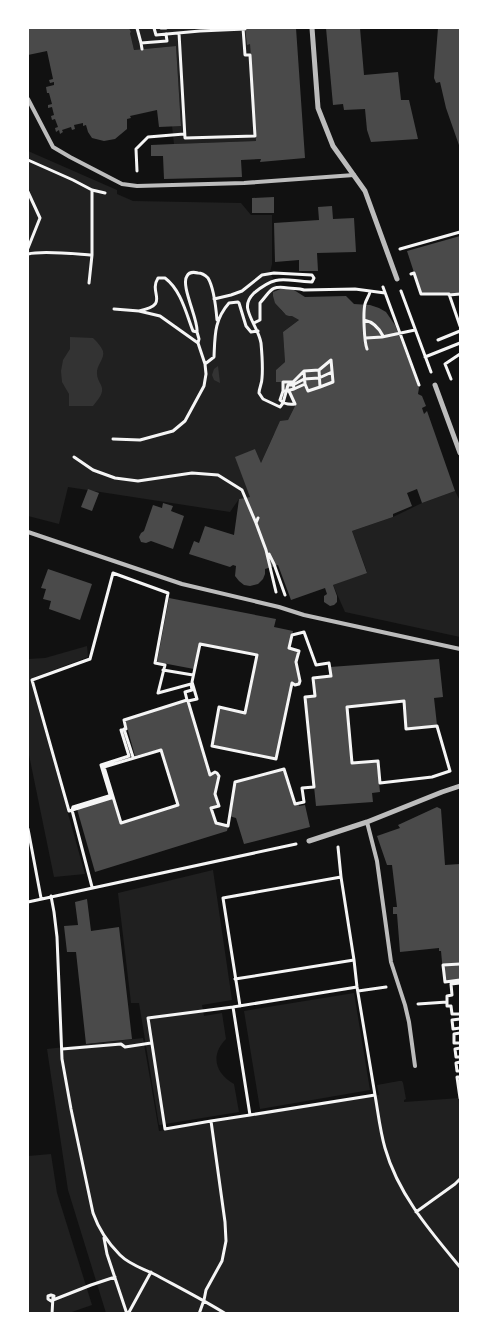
<svg xmlns="http://www.w3.org/2000/svg" width="488" height="1341" viewBox="0 0 488 1341" font-family="'Fira Sans',sans-serif">
  <rect width="100%" height="100%" fill="#111"/>
  <!-- green -->
  <path fill="#202020" d="M129,28H245L247,44H250L256,141L174,144L172,126H181L176,46L134,50L130,33L131,32Z
    M28,151L117,190V194L133,201L241,203L251,215H272V264L270,272L278,289L273,292V296L281,310L285,314L291,315L299,320L283,332L285,362L276,370V381H282L289,390L295,406L288,420L274,434L261,463L255,449L250,497L239,499L230,512L68,487L59,524L28,516Z
    M455,491L460,501V637L345,612L333,585L367,572L352,531L393,517L422,503Z
    M87,646L88,657L30,679L85,874L54,877L28,750V659L45,658Z
    M213,870L232,1000L202,1005L204,1016L222,1013L226,1039C210,1055 215,1073 234,1084L239,1112L159,1125L139,1003H131L118,893Z
    M354,993L370,1090L260,1109L244,1011Z
    M143,1038L159,1131L379,1095L377,1085L399,1081H402L403,1083L406,1099L404,1100V1102L460,1098V1313H106L68,1190L47,1049Z
    M51,1154L57,1193L92,1305L69,1313L28,1314V1156Z"/>
  <!-- water -->
  <path fill="#333" d="M70,337L93,338C96,341 101,346 103,351C105,359 96,365 97,374C97,378 99,381 101,385C105,393 98,399 93,406H69V394L62,382L61,371L63,360L70,349Z
    M218,366L220,383L214,380L212,375L214,369Z"/>
  <!-- building -->
  <path fill="#4a4a4a" d="M28,28H129L131,32L130,33L134,50L176,46L181,126L159,127L157,110L130,116L131,118L127,119V129L115,139L104,141L92,138L88,132L86,125L83,126V123L74,125L75,129L72,130L71,127L62,130L63,132L60,134L59,130L56,132L55,128L58,127L55,119L52,120L51,116L54,115L52,107L48,108V105L52,104L49,93H47L46,87L54,85V82L50,83L49,80L53,79L47,51L28,55Z
    M245,28H296L305,158L260,162L261,159L241,160L242,177L164,179L163,156H151V145L174,144L256,141L250,44L247,45Z
    M326,28H360L364,75L398,72L401,100H409L418,139L371,142L367,130L365,109L344,110L343,104L333,105Z
    M438,28H460V148L446,108L440,82L436,83L434,78Z
    M274,197V213H252V198Z
    M332,206L333,219L354,218L356,252L317,253L318,271H299V260L275,262L274,223L319,220L318,207Z
    M460,236V294H421L407,251Z
    M283,288L289,290H294L305,297L346,296L354,304L370,305L379,308L386,312L395,325L419,388L418,394L422,396L426,406L422,408L424,414L427,411L455,491L422,503L417,489L407,493L412,506L393,514V517L352,531L367,573L333,585L337,596V602L334,605L330,606L324,602V596L327,594L325,588L291,600L278,565L265,569V574L263,579L258,584L250,586L244,585L239,581L235,576L236,566L233,565L230,567L189,554L194,541L199,543L205,526L234,535L239,499L250,497L235,457L255,449L261,463L280,421L288,420L295,406L289,391H283V382H276V370L285,362L283,332L299,320L292,316H289L286,315L275,303L273,296V292Z
    M88,489L99,493L92,511L81,507Z
    M163,503L173,506L171,511L184,516L173,549L151,541L146,543L141,542L139,537L141,533L144,531L153,505L162,508Z
    M48,569L92,584L80,620L49,609L51,601L43,599L46,589L41,588Z
    M169,598L276,619L274,627L293,631L289,648L299,651L296,662L300,681L299,684H293L276,759L212,746L219,707L245,713L257,655L200,644L194,669L157,662Z
    M439,659L443,697L434,698L437,725L407,728L404,701L347,706L352,764L377,762L380,792L372,793L373,802L316,806L305,697L315,696L313,678L331,676L330,667Z
    M188,701L210,775L213,772L219,776L215,794L219,806L211,808L216,823L228,826L227,831L95,872L77,809L113,797L121,823L178,806L161,749L135,756L125,720Z
    M284,769L295,804L298,803L299,806L305,805L310,827L244,844L236,818L229,816L235,782Z
    M437,807L441,809L445,865L460,864V982L444,983L441,951H439V948L400,952L397,914H393V907H397L392,865H387L377,836L400,828L398,825Z
    M87,899L91,931L119,927L132,1039L86,1044L76,952H67L64,926L78,925L75,902Z"/>
  <g fill="none" stroke-linecap="round" stroke-linejoin="round">
    <!-- path -->
    <path stroke="#f5f5f5" stroke-width="3" d="M137,28L141,43L167,41L166,34
      M154,28L156,35L200,31L245,29
      M161,28H166
      M179,33L185,138L255,136L250,55H245L243,28
      M141,43L142,49
      M28,160L73,180L92,190L105,193
      M137,171L136,149L148,137L184,134
      M28,192L40,218L28,248
      M400,249L460,232
      M28,254C42,250 76,254 92,255
      M411,274L414,273L421,294H449L460,326
      M89,283L92,255V190
      M383,287L419,385
      M401,291L431,372
      M449,295L460,294
      M214,299L231,295L242,291L262,275L274,273L312,275L314,278L312,282C284,281 278,273 254,293C249,298 246,303 248,310C251,322 259,331 261,343C262,354 263,367 262,378C262,384 259,388 259,393L263,399L280,407L283,403L288,385H293L304,379L319,378L332,372
      M114,309L139,311L160,316L198,343
      M139,311C171,304 148,294 158,278H165C181,290 186,313 193,331L197,332C199,321 180,285 187,276C189,272 194,272 198,273C202,273 205,275 208,278C214,288 216,308 217,320
      M364,320C374,322 379,328 383,336
      M254,323L260,320V303C271,291 270,285 288,288C294,289 299,288 304,290L355,289L385,293
      M366,338L382,337L415,330
      M438,340L460,331
      M367,349C364,341 363,312 365,304C366,300 369,296 370,292
      M425,357L460,343
      M331,360L333,382L320,387L319,370Z
      M205,364L214,357C215,336 214,320 229,303L238,302L239,303L246,326L251,332L258,331
      M319,370L320,387L308,391L305,384L304,371Z
      M304,371L305,384L294,389L293,382Z
      M451,379L445,364L460,354
      M283,391H286L294,389L293,382H283V391L280,400C284,404 288,405 295,404L289,391H283
      M113,439L140,440L173,431L185,421L204,386L206,374L205,364L198,343L199,339L197,332
      M74,457L93,470L115,478L138,481L192,473L218,475L242,490L256,523
      M258,518L256,523L266,550L276,592
      M269,554L274,564L285,595
      M113,573L168,593L155,663L165,665L158,693L191,684L192,690L185,692L187,700L124,720L126,729L121,730L129,756L101,765L111,798L69,811L32,680L90,659Z
      M304,632L316,665L329,663L331,676L313,678L315,696L305,697L314,787L302,788L304,802L295,804L284,769L235,782L228,826L216,823L211,808L219,806L215,794L219,776L217,773L215,772L210,775L188,701L197,699L192,682L200,644L257,655L245,713L219,707L212,746L276,759L292,683L295,685L299,684L300,681L296,662L299,651L289,648L292,635Z
      M163,670L193,675
      M404,701L406,729L437,726L450,771L432,777L380,783L378,761L352,763L347,707Z
      M124,729L133,757
      M161,750L178,805L121,823L104,767Z
      M28,829L41,898
      M92,887L72,810L73,807L112,795
      M51,896L54,912L57,937L62,1059L71,1109L93,1213C99,1230 108,1243 120,1255C130,1265 142,1268 154,1274C178,1287 202,1299 226,1314
      M28,902L296,844
      M354,960L357,987L375,1095L250,1115L233,1007L357,987
      M460,964L443,965L445,982L460,980
      M235,979L354,960L341,877
      M460,983L451,984L452,995L447,996V1006H451L452,1014H460
      M358,991L386,987
      M418,1004L447,1002
      M240,1006L223,898L341,877L338,847
      M460,1019L452,1020L453,1029L460,1028
      M460,1033L454,1034V1043H460
      M460,1048L455,1049L456,1057H460
      M62,1049L121,1044L125,1047L151,1043
      M460,1062L456,1063L457,1071H460
      M460,1077H457L460,1098
      M375,1095C378,1112 380,1131 385,1148C398,1194 430,1231 460,1267
      M211,1121L165,1129L148,1018L233,1007
      M416,1212L455,1184L460,1179
      M104,1238L107,1254L127,1314
      M52,1314L53,1296L51,1295L48,1296V1299L51,1301L53,1300L54,1296L51,1295L48,1296V1299L51,1301L53,1300L91,1285L115,1277
      M128,1314L151,1272
      M199,1314L204,1300L206,1290L222,1261L226,1241L225,1222L211,1121L250,1115"/>
    <!-- service -->
    <path stroke="#bcbcbc" stroke-width="4" d="M28,99L53,147L70,157L122,184L137,186L244,183L354,175
      M28,532L182,584L279,607L304,615L460,649
      M367,822L377,861L391,962L405,1005L409,1022L415,1066"/>
    <!-- minor -->
    <path stroke="#bcbcbc" stroke-width="5" d="M312,28L318,108L333,146L365,191L397,279
      M435,385L460,453
      M309,841L367,822L442,792L460,786"/>
  </g>
  <!-- border -->
  <rect width="488" height="1341" fill="none" stroke="#ffffff" stroke-width="58"/>
</svg>
